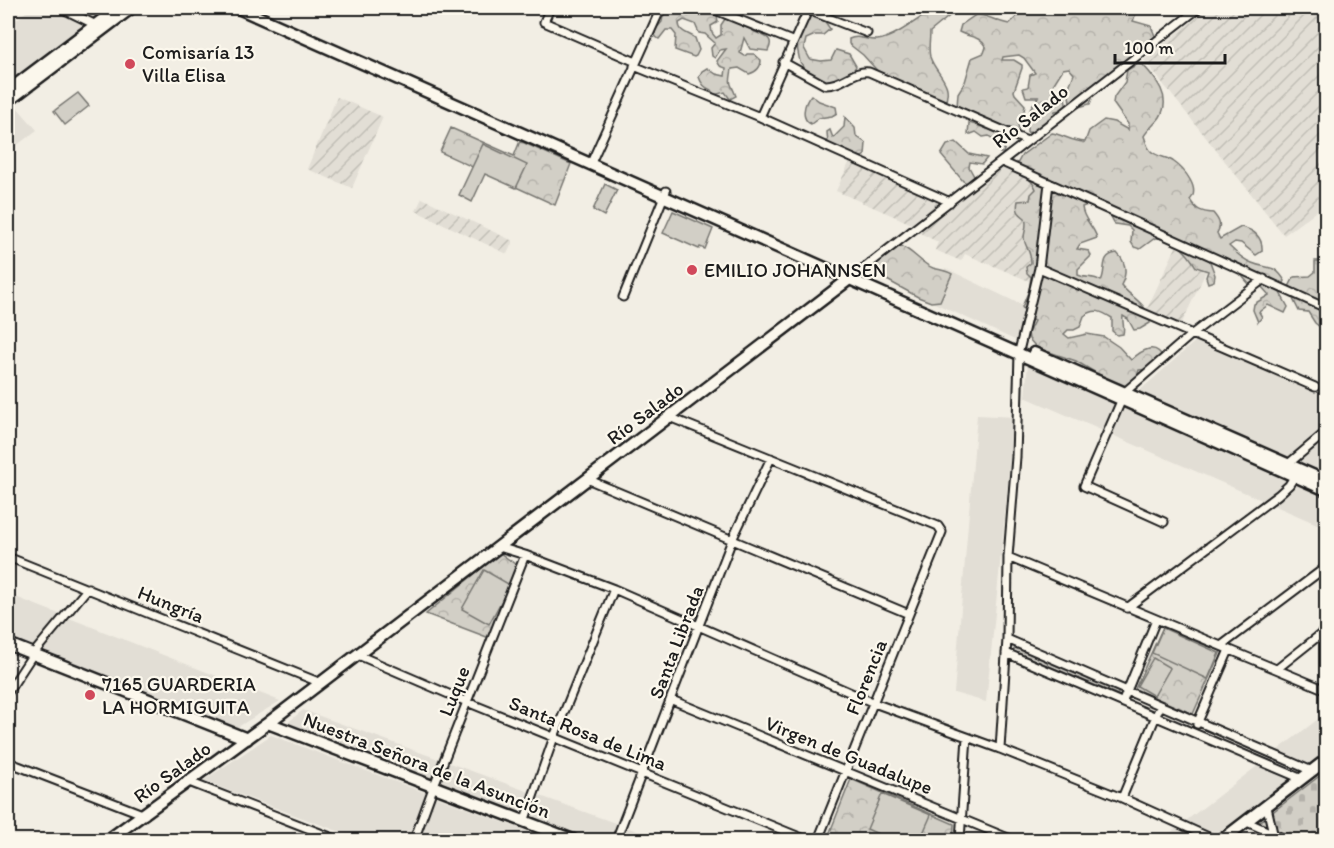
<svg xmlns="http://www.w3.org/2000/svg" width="1334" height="848" viewBox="0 0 1334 848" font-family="Itim,sans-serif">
  <defs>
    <pattern id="industrial-furrows" width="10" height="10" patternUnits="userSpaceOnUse" patternTransform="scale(1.5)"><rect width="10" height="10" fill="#e2ded5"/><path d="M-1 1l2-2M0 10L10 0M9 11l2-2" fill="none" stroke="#c1beb6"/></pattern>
    <pattern id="grass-dots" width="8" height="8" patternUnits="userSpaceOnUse" patternTransform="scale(1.5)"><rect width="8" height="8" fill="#d2cfc6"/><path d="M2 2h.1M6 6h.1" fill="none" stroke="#b4b1aa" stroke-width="1.8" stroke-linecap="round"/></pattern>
    <pattern id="forest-crowns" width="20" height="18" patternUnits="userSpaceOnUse" patternTransform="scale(1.5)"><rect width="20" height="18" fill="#d2cfc6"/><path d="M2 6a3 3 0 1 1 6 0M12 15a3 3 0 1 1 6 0" fill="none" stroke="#b4b1aa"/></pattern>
    <pattern id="cemetery-stones" width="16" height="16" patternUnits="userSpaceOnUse" patternTransform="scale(1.5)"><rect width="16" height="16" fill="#d2cfc6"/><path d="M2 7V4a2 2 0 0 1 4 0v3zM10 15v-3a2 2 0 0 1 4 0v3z" fill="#b4b1aa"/></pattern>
  </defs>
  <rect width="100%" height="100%" fill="#f2eee4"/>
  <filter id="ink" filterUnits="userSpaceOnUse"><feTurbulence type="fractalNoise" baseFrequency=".0167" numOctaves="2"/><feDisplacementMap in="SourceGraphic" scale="12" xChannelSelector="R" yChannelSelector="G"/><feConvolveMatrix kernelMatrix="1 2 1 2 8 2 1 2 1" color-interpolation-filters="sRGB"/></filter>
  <g filter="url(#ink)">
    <!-- built -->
    <path fill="#e2ded5" d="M31,8H115L8,83V26Z
      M16,106L37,130L8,152V112Z
      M945,268L1024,306L1017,341L930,301Z
      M1199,338L1326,397V476L1137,393Z
      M1028,363L1326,495V528L1025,397Z
      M977,415L1015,417L986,702L954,693Z
      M8,594L280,701L236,728L8,636Z
      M303,710L662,840H587L280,729Z
      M1326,713V759L1220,840H1161Z
      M271,735L551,840H362L203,781Z"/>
    <!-- industrial -->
    <path fill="url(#industrial-furrows)" d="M1209,8H1326V204L1284,235L1144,60Z
      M337,97L383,117L352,188L307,169Z
      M850,161L935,196L937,200V204L912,224L836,191Z
      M1000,165H1003L1041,183L1044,189L1029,281L965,254L961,261L935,250L938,242L918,232Z
      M422,198L513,241L507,254L416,211Z
      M1176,247L1210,263L1181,325L1147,309Z"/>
    <!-- grass -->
    <path fill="url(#grass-dots)" stroke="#777671" stroke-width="1.5" d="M1015,648L1118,692V695L1013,651Z"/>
    <!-- forest -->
    <path fill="url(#forest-crowns)" stroke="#777671" stroke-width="1.5" d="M682,8H698L717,15L718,22L711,26L712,33L716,38L721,35V25L725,19L728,18C734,20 742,22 747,26C750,28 751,30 755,32C765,36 775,38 768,51L750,49L744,38L740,53L745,56L747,54H754L761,60C761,67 756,72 749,74L739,68L732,69C729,87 730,80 736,96L730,99L725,92L714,95L711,90C705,88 701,83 699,77L702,71L707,68L716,74L725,76L726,68L720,66L717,61L726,49L720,50L715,58L712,56L711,48L715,43L705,34L699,33L695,24L684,20L679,23C679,33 689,33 695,38L699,50L696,56L694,57L675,50L676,35L672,30H666L659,39L656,37L654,31L662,22L663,16L668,10L680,11L688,16L694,14L690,9Z
      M803,8C817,8 823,18 830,29L823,35H815L806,39L804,48L810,59L821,61L831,60L836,50L849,54L856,66L852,73L823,84L809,74L800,62L794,32Z
      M935,8H959L930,32C930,40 928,49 930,57C936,75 955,83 944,105L936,106L920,94L883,77L863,55L849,44V39C859,34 866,41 877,40C893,39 921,17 935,8Z
      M1026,8H1138L1133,21L1151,26L1155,36L1152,41L1096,88L1090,104L1079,107L1070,102L1068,89L1074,74L1069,68L1063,69L1051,88L1055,96L1061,90L1064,91L1067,109L1055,111L1051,122L1034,133L1027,132V123L1031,107L1038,97H1026L1023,88L1028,87L1030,75L1035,73L1024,58L1019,55L1003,57L1002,60H1014L1022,65V68L1014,91L1015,94L1025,105L1024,111L1018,122L1019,134L957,107L958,93L965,82L972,58L984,53L986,47C979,35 970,38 959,32L961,25L977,14C986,15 998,22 1009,24Z
      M1138,64L1143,65C1156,79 1172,97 1160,117C1155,124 1148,129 1144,136C1146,141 1147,149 1152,152C1158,157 1168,157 1174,162C1184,169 1201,189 1190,200C1196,210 1201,212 1213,213C1219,220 1222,225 1217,233L1220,239L1241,227C1254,230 1263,237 1262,251L1256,255L1241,243L1235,242L1229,246C1235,252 1244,260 1252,263C1269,270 1274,263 1285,281L1279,291L1288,307L1285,313L1268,305L1259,312L1262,317L1258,322L1253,310L1254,304L1269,295L1261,286L1249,284L1236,269L1209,259L1215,275L1214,281L1208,283L1206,277L1208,271L1196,267C1187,251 1174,237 1155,238L1140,249L1134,247L1131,242L1132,230L1128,226L1115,224L1109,213L1104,209L1098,210L1087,205L1082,207C1083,220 1094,226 1097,238L1080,244L1077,249L1089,251L1091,256L1078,269V275C1086,279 1093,275 1101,281C1107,270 1099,255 1117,253C1127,263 1127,274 1121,285C1131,298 1149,304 1150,323L1140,329L1134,330L1128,319L1123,316C1122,323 1125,327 1123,334L1117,335L1112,331V318C1101,311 1095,308 1084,316L1080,327L1074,330H1068L1064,334L1069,338L1087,334L1104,337L1119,347L1131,360C1143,349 1156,342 1164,359L1163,365L1152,369L1139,370L1136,381L1126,387L1108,383L1093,371L1076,361L1037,348L1029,339L1028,333L1034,321L1028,318L1022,307L1029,290L1031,277L1027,273L1026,267L1031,263C1031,250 1025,248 1024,238C1024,231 1028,226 1025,218C1018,213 1016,210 1018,201L1030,200L1031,194L1036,189C1033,180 1022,174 1016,166L1022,155L1052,133C1064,135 1072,142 1085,142L1089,131L1104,120L1114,122L1128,130V124L1113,103L1114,97L1125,82L1127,70Z
      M811,95L819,101L836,107L837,113L832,116L819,118L811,124C800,119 804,103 811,95Z
      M845,117L855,128L856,136L866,143L865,155L862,157C856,156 844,152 839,147L833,148L828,144L827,132L830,130L833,138L844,127Z
      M969,123C982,126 994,132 1006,137V144L1003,153H1000L998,144L989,136L983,137L976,132L971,134H968Z
      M451,128L514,156L520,141L571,164L555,205L440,152Z
      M956,142L969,154L987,158L982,164L970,162L969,167L975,178L971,185L963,181L941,155L947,145Z
      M899,245C914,251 920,263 933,268C939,270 945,270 952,274L940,301L931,302L918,297L876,274V264C885,259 890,249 899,245Z
      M1315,261H1326V311L1320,327L1315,323L1308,312L1299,311L1288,289L1294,277L1310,276L1315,272Z
      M500,553L519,567L492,639L426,614Z
      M1162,629L1221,651L1193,714L1135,689Z
      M851,779L954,824L953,840H835L828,837Z"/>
    <!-- cemetery -->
    <path fill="url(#cemetery-stones)" stroke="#777671" stroke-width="1.5" d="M1326,771V840H1278L1253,827Z"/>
    <!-- garden -->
    <path fill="#d2cfc6" stroke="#777671" stroke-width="1.5" d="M78,93L89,106L65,125L54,111Z
      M483,144L527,165L516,188L485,174L472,202L459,195Z
      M605,184L617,190L604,216L593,210Z
      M673,211L713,229L705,249L700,247L699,249L663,233Z
      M484,570L510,585L489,624L462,609Z
      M1163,628L1219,653L1208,679L1152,653Z
      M1153,658L1170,668L1154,696L1137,686Z
      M882,794L931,815L920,840H891L867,829Z"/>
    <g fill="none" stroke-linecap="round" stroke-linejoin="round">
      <defs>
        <path id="street" d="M61,8L98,26
          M550,8L544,22L636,62
          M710,8L792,41
          M808,10L867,33
          M783,62L825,85C842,86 852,70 869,72L1027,141
          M634,66L760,117L950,202
          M760,117L809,8
          M1002,162L1326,308
          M590,165L661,8
          M1039,268L1315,387
          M855,275L1199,8
          M623,297L666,191
          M1020,347L1039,268L1049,183
          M669,417L938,526L942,532L818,840
          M1287,465L1326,432
          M587,479L909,614
          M1164,522L1084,486L1125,392L1192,334L1264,279
          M499,547L525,555L614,589L874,703L1000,749L1122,798L1215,840
          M8,557L321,683
          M1008,557L1326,690
          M1127,608L1278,495L1289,485L1296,474
          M1007,639L1312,771
          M1221,646L1326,567
          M1006,653L1302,779
          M358,655L467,702L807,840
          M1277,669L1326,630
          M8,692L33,654L88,588
          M672,700L1013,840
          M1123,701L1156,620
          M1197,724L1229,650
          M1000,749L1007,639L1008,557L1016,457L1019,354
          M8,762L145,815
          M189,782L338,840
          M1122,798L1158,711
          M1267,807L1273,833L1271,840
          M524,822L554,737L614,589
          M1247,822L1287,840
          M414,840L433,788L525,555
          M616,840L732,540L771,458
          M960,840L967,737
          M990,840L991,831"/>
        <path id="secondary" d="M238,8L1326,490
          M1034,353L1326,481
          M8,644L247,739
          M268,723L573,840
          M108,840L268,723L852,277
          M1222,840L1326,760"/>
        <path id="primary" d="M8,91L118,8
          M8,101L131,8"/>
      </defs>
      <!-- street casing -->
      <use href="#street" stroke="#1c1c1c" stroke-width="11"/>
      <!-- secondary casing -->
      <use href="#secondary" stroke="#1c1c1c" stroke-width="15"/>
      <!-- primary casing -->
      <use href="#primary" stroke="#1c1c1c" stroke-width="15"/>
      <!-- street -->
      <use href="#street" stroke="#fbf7ec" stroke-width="7"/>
      <!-- secondary -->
      <use href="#secondary" stroke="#fbf7ec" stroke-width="10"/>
      <!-- primary -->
      <use href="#primary" stroke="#fbf7ec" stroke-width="10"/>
    </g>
  </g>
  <!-- markers -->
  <g fill="#d1495b" stroke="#fbf7ec" stroke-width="2">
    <circle cx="130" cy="64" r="6"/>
    <circle cx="692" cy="270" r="6"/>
    <circle cx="90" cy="695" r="6"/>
  </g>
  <g text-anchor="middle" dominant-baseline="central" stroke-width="4.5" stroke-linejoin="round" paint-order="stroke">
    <!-- poi labels -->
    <g font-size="20" fill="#1c1c1c" stroke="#fbf7ec" text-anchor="start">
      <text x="142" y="52">Comisaría 13<tspan x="142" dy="23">Villa Elisa</tspan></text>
      <text x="704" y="270">EMILIO JOHANNSEN</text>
      <text x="102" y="684">7165 GUARDERIA<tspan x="102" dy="23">LA HORMIGUITA</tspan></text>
    </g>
    <!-- street labels -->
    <g font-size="20" fill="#1c1c1c" stroke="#fbf7ec">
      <text transform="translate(1030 116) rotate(-38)">Río Salado</text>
      <text transform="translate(645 413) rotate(-37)">Río Salado</text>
      <text transform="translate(171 604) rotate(22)">Hungría</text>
      <text transform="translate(676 642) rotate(-69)">Santa Librada</text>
      <text transform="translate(866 677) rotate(-68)">Florencia</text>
      <text transform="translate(454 691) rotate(-68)">Luque</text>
      <text transform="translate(588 733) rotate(22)">Santa Rosa de Lima</text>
      <text transform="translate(849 755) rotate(22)">Virgen de Guadalupe</text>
      <text transform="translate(427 765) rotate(21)">Nuestra Señora de la Asunción</text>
      <text transform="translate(172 772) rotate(-36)">Río Salado</text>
    </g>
  </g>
  <!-- margin -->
  <rect width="1334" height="848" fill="none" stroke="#fbf7ec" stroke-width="30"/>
  <rect x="15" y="15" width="1304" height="818" fill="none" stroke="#1c1c1c" stroke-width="2" filter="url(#ink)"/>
  <!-- scale -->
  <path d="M1115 54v9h110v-9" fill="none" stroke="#1c1c1c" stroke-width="3"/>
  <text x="1124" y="54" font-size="18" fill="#1c1c1c" stroke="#fbf7ec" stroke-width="4.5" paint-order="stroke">100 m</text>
</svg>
